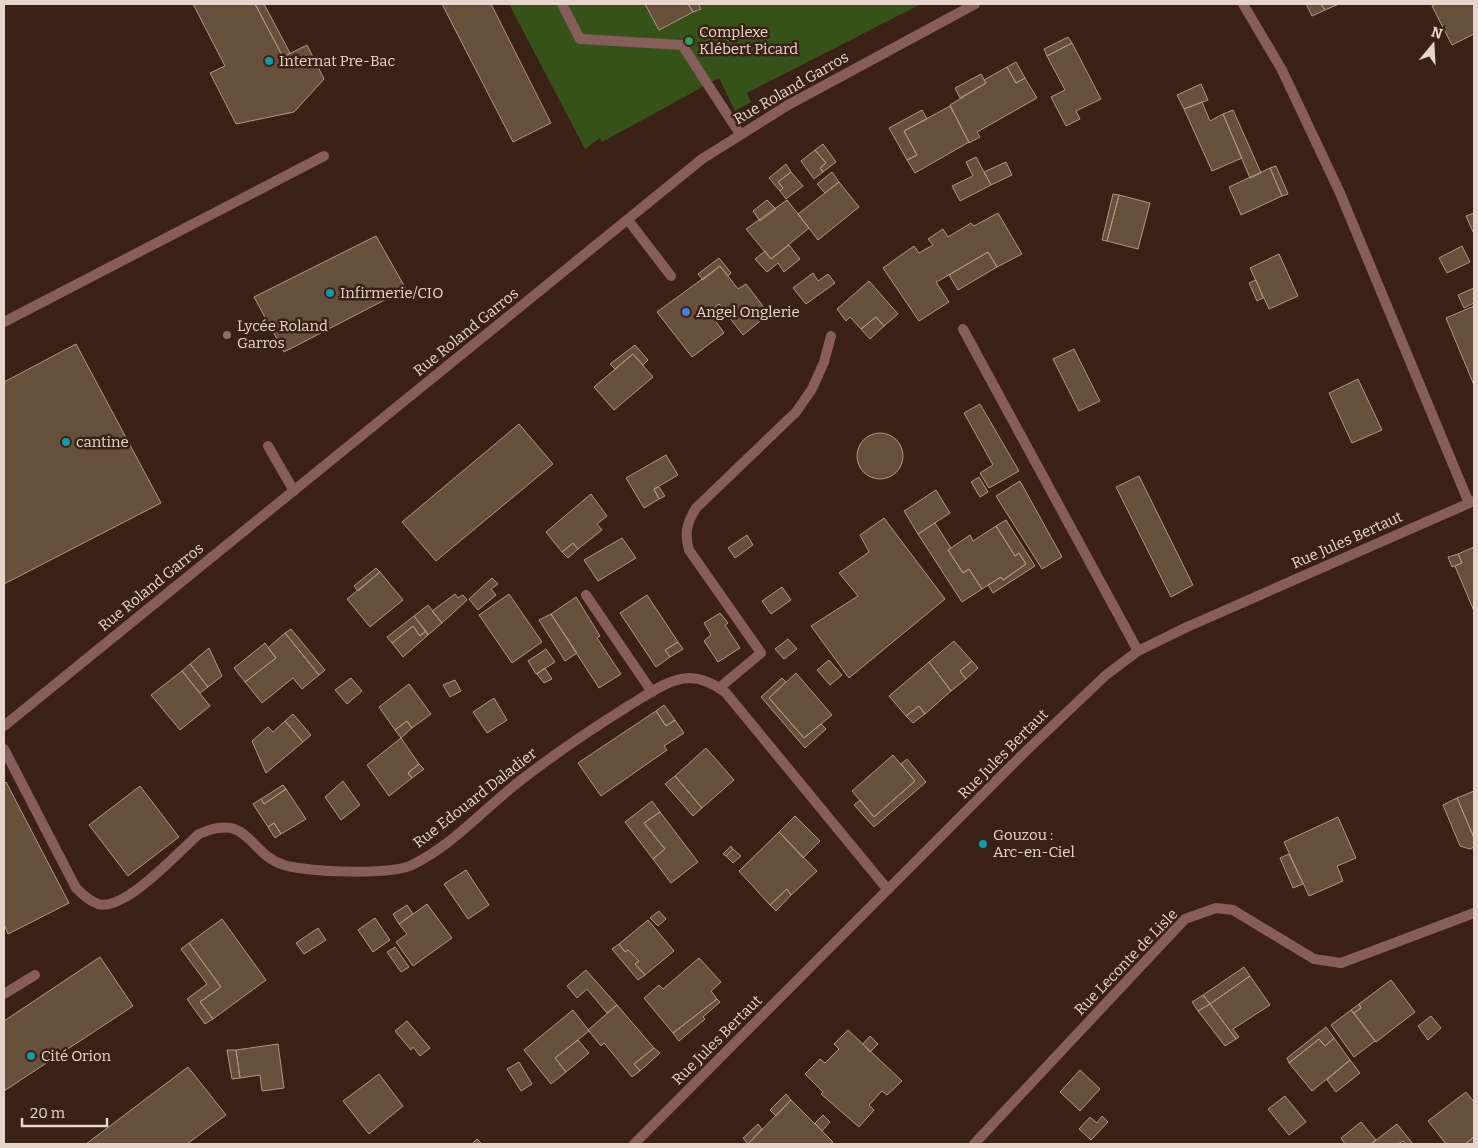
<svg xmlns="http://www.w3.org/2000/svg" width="1478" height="1148" viewBox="0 0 1478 1148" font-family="Bitter,serif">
  <rect width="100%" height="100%" fill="#3b2115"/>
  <!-- green -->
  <path fill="#355319" d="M509,4H921L747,93L751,102L735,111L719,78L602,142L600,138L585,149Z"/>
  <!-- building -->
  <path fill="#67503b" stroke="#b19781" d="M193,4H255L283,57L307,45L324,79L294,112L236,124L210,73L225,66Z
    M255,4H264L290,53L283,57Z
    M442,4H491L551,123L513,142Z
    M645,4H688L693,12L659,30Z
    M688,4H698L701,9L693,12Z
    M1306,4H1321L1325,10L1312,16Z
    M1321,4H1339L1325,10Z
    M1436,4H1474V34L1452,45L1432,6Z
    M1068,37L1072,43L1047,56L1044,49Z
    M1072,43L1101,99L1076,111L1080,119L1066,126L1051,97L1065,90L1047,56Z
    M1016,62L1025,78L1016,83L1007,67Z
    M1007,67L1016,83L1025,78L1037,98L977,132L980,137L969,143L950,105L986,83L984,80Z
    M981,74L986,83L960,98L955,88Z
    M1201,84L1208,100L1184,109L1177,95Z
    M1202,102L1210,121L1223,114L1242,158L1212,171L1184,109Z
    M950,106L969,142L915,173L907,160L917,155L904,131Z
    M922,110L927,119L904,131L917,155L907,160L889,128Z
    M1233,110L1261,173L1250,178L1223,114Z
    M823,144L836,162L823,172L820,168L826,163L815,150Z
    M815,150L826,163L820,168L823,172L814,179L801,161Z
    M976,157L991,185L960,201L952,186L973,176L966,162Z
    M1006,162L1012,175L991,185L984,172Z
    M786,164L791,172L778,182L783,188L780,191L769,178Z
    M1276,166L1288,194L1282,196L1270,168Z
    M1270,168L1282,196L1241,215L1229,187Z
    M791,172L803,186L786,199L780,191L783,188L778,182Z
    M832,172L839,182L825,193L817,184Z
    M839,182L859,207L818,240L798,214Z
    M1113,194L1119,195L1107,241L1102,240Z
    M1119,195L1150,203L1138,249L1107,241Z
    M767,200L776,209L760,221L753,211Z
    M787,200L809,228L771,259L746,229Z
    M998,213L1022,254L997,267L988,252L940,280L936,282L949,302L919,321L883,268L914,246L919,253L933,245L928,239L943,229L948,237L971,223L974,226Z
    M1474,213V234L1466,216Z
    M376,236L406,289L284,352L254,297Z
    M789,245L800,259L784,272L778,263L767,272L755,259L765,251L771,259Z
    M1462,246L1470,262L1447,273L1439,258Z
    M988,252L997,267L958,290L949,275Z
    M1279,254L1298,296L1269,309L1250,268Z
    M719,258L731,273L728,276L720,266L703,280L698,274Z
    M720,266L738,289L746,284L769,314L743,335L719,304L709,312L724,333L692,357L657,312Z
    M813,273L818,281L828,274L835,283L806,304L793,288Z
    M1256,280L1263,298L1257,301L1249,283Z
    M869,281L898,314L884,326L876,317L861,329L850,317L846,321L837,309Z
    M1474,288V303L1464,308L1458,295Z
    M1474,306V385L1446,318Z
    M876,317L884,326L870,339L861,329Z
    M76,344L161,503L4,584V382Z
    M635,345L648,360L643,365L633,354L615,369L610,364Z
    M1074,349L1100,401L1079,411L1053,359Z
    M633,354L653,377L614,410L594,387Z
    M1358,379L1382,430L1352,443L1329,393Z
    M980,404L1019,471L989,488L980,473L993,465L964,413Z
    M519,424L553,464L436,561L402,522Z
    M857 456a23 23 0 1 1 46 0a23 23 0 1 1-46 0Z
    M666,455L678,475L654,489L659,499L644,508L626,478Z
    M1139,476L1193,585L1171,597L1116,487Z
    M979,477L988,492L980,497L971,482Z
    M1020,481L1062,557L1042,569L996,496Z
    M659,487L665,496L659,499L654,489Z
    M936,490L950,513L918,534L904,511Z
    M591,494L607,516L597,524L602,530L578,549L573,543L562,552L546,532Z
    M884,518L945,599L849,678L811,626L858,596L839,573L869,552L860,535Z
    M1006,520L1035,566L993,593L988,585L1001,577L1003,580L1026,564L1019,553L1015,556L996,526Z
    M935,523L951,548L948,550L963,573L969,569L982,589L962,602L918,534Z
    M996,526L1015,556L1019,553L1026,564L1003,580L1001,577L982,589L969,569L963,573L948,550L970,535L973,541Z
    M747,535L753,545L735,558L728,548Z
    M622,538L636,558L598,581L584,560Z
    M573,543L578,549L568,558L562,552Z
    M1474,547V611L1455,566L1462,563L1458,554Z
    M1458,554L1462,563L1452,567L1448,557Z
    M376,568L380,572L358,591L354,586Z
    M380,572L403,600L370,627L347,599Z
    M492,578L498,584L491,589L496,595L478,610L469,599Z
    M782,587L791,600L771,614L762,601Z
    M455,594L458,598L463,595L467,600L442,623L432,611Z
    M509,594L542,642L512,663L479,615Z
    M647,595L678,642L665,650L670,657L656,667L620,613Z
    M576,597L600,636L597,638L621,674L599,688L551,614Z
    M428,605L442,623L428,635L414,616Z
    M720,613L728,623L725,625L740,648L718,662L704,641L711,635L704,623Z
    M551,614L577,653L565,661L539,620Z
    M414,616L426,631L420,636L413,626L392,643L387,637Z
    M413,626L420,636L426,631L428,635L403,657L392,643Z
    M291,629L325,670L319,675L285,633Z
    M285,633L319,675L302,689L293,678L262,703L245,682L276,658L268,648Z
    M788,639L797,649L784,659L775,649Z
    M954,641L972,661L960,671L966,679L951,691L929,662Z
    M678,642L683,649L670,657L665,650Z
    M265,643L276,658L245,682L234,668Z
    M209,648L222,676L208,687L190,664Z
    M546,649L555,662L536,674L528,661Z
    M829,660L842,675L830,685L817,670Z
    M972,661L978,668L966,679L960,671Z
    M929,662L951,691L925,714L919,706L906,716L889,696Z
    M190,664L208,687L200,693L182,671Z
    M545,668L552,679L544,683L537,674Z
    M182,671L210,706L180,730L151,695Z
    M796,673L832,715L804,738L769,698Z
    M351,678L362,691L347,704L335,690Z
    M782,678L786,682L769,698L804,738L821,724L826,729L805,748L761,697Z
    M455,680L461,691L450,697L443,685Z
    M409,684L431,714L412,728L407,721L395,730L379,707Z
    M494,698L507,720L487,733L473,712Z
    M664,705L675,720L666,726L656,711Z
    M919,706L925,714L913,723L906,716Z
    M656,711L666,726L675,720L684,733L664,746L667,750L601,796L578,763Z
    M293,714L311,735L303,742L285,721Z
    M285,721L303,742L266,773L252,741L268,727L273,732Z
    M407,721L412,728L401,738L395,730Z
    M401,738L419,764L408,773L412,778L389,796L367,765Z
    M706,748L734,780L702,808L675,776Z
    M893,755L915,781L874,817L852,791Z
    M907,759L926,782L874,827L854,805L860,800L874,817L915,781L901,764Z
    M419,764L424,769L412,778L408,773Z
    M675,776L702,808L693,816L665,784Z
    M343,781L360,805L341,820L325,797Z
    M6,782L69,903L8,934L4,924V784Z
    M283,785L286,789L264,804L261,799Z
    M140,786L179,837L128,876L89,825Z
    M286,789L306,819L281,834L274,823L268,827L253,804L261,799L264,804Z
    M1474,791V838L1457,798Z
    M1457,798L1474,838V847L1470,849L1460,846L1443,805Z
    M652,801L660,812L644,823L665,849L653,859L625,822Z
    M660,812L698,862L671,883L653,859L665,849L644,823Z
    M795,816L820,841L803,858L779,832Z
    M1338,817L1356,858L1337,866L1343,881L1309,896L1284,842Z
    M274,823L281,834L275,838L268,827Z
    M779,832L817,871L791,895L787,889L770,905L739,871Z
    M731,846L733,849L726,856L723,854Z
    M733,849L741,856L733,863L726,856Z
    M1289,854L1303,884L1293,888L1280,858Z
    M466,870L489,905L468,919L444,884Z
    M787,889L791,895L776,911L770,905Z
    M427,904L452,938L413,966L396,942L407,934L399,924Z
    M407,905L413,914L399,924L393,914Z
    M659,911L666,919L658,926L650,918Z
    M375,918L390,940L373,952L358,930Z
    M222,919L266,980L213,1019L200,1002L221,987L189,943Z
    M648,920L674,951L645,975L635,964L639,961L628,950L625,952L619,944Z
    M318,928L326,940L304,954L296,943Z
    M189,943L221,987L200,1002L213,1019L205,1024L187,999L207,984L181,949Z
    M619,944L625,952L628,950L639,961L635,964L645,975L638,980L612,949Z
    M395,947L409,967L401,972L387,952Z
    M100,957L133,1006L4,1091V1021Z
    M699,958L721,982L711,991L717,999L673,1033L644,998L659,985L663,989Z
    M1244,967L1250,976L1210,1004L1203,995Z
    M586,970L617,1005L607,1013L587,989L577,998L567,986Z
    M1250,976L1270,1005L1233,1029L1239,1037L1236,1039L1210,1004Z
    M1391,980L1415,1012L1376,1042L1354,1013L1361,1008L1359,1004Z
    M1203,995L1210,1004L1198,1011L1192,1002Z
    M717,999L720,1002L703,1017L705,1019L679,1041L673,1033Z
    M1210,1004L1236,1039L1225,1046L1198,1011Z
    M1359,1004L1361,1008L1354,1013L1351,1010Z
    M617,1005L654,1048L634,1064L640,1071L632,1077L604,1043L601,1046L588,1030Z
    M573,1010L589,1031L555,1058L566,1072L551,1084L524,1050Z
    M1351,1010L1375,1041L1354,1057L1331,1025Z
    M1431,1016L1441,1028L1428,1040L1418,1026Z
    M407,1021L430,1048L420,1056L413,1047L411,1050L395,1031Z
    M1326,1027L1334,1038L1325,1046L1319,1039L1289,1063L1287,1058Z
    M848,1030L902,1081L887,1095L882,1091L869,1105L874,1110L859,1127L821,1094L823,1092L805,1074L820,1059L825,1063L839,1049L834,1044Z
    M870,1036L878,1044L870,1052L863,1044Z
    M1334,1038L1350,1060L1312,1091L1289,1063L1319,1039L1325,1046Z
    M578,1040L589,1053L566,1072L555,1058Z
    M278,1044L284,1088L262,1091L260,1075L240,1078L236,1050Z
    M654,1048L660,1053L640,1071L634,1064Z
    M227,1050H236L240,1078L232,1079Z
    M1350,1060L1360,1073L1336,1092L1327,1080Z
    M519,1062L532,1084L521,1091L507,1069Z
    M188,1067L226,1115L187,1144H86Z
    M1080,1070L1100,1089L1080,1111L1060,1092Z
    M379,1074L403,1106L369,1134L343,1101Z
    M1466,1092L1474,1102V1137L1465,1144H1446L1428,1121Z
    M786,1094L791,1100L776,1116L770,1110Z
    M1285,1096L1306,1122L1289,1135L1268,1109Z
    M791,1100L833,1142L830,1144H748Z
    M823,1115L830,1122L822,1131L815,1123Z
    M1102,1116L1108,1122L1091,1140L1079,1129L1090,1117L1097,1123Z
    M1361,1122L1376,1140L1371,1144H1345L1341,1138Z
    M758,1124L762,1129L748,1144L743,1138Z
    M1397,1124L1413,1144H1406L1403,1141L1398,1144H1371Z
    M1474,1137V1144H1465Z
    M477,1139L482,1144H472Z"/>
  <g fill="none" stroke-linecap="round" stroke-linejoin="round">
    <!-- lane -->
    <path stroke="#865d5b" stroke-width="10" d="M562,4L580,39L682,45L740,134
      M628,220L671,276
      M4,322L324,156
      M586,595L652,692
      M719,688L761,653L689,550C684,533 687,523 696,508L796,412L812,389L824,362L831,336
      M4,994L35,975"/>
    <!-- street -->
    <path stroke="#865d5b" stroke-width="10" d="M1243,4L1282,70L1340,193L1469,503
      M963,329L1138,651
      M268,446L294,491
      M4,726L702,159L788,105L975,4
      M4,749L76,888C82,894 89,901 98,904C125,912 179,851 199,834C249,811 248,854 284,865C307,872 393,876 414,864C454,844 486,807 521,780C556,753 593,728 630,705C647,695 668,679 688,678C702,678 716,685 726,693L888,890
      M634,1144L1025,752L1106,675L1138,651L1187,627L1474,501
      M974,1144L1185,919L1216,908L1233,910L1314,959L1341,963L1474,913"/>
  </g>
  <!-- markers -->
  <circle fill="#2e9e5b" stroke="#3b2115" stroke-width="2" cx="689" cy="41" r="5"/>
  <g fill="#0f9aa8" stroke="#3b2115" stroke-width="2">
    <circle cx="269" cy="61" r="5"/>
    <circle cx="330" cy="293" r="5"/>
    <circle cx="66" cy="442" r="5"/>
    <circle cx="983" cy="844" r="5"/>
    <circle cx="31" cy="1056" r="5"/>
  </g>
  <circle fill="#3f7fe0" stroke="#3b2115" stroke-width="2" cx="686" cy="312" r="5"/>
  <circle fill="#8d6e63" stroke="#3b2115" stroke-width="2" cx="227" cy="335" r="5"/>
  <g text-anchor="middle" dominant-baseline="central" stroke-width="5" stroke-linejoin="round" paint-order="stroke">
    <!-- poi labels -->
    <g font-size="15" fill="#e7d5cd" stroke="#3b2115" text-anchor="start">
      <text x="699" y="32">Complexe<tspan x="699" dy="17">Klébert Picard</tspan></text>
      <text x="279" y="61">Internat Pre-Bac</text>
      <text x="340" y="293">Infirmerie/CIO</text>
      <text x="696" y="312">Angel Onglerie</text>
      <text x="237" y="326">Lycée Roland<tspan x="237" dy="17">Garros</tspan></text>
      <text x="76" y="442">cantine</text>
      <text x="993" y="835">Gouzou :<tspan x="993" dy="17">Arc-en-Ciel</tspan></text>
      <text x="41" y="1056">Cité Orion</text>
    </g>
    <!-- street labels -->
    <g font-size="15" fill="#e7d5cd" stroke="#3b2115">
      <text transform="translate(791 88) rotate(-30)">Rue Roland Garros</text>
      <text transform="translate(466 332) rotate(-39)">Rue Roland Garros</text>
      <text transform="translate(1347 540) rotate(-24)">Rue Jules Bertaut</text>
      <text transform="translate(151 587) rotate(-39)">Rue Roland Garros</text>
      <text transform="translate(1003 754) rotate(-45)">Rue Jules Bertaut</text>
      <text transform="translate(475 798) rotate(-38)">Rue Edouard Daladier</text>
      <text transform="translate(1126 962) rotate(-46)">Rue Leconte de Lisle</text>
      <text transform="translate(717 1040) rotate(-45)">Rue Jules Bertaut</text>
    </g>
  </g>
  <!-- border -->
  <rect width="1478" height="1148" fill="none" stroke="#e7d5cd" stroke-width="10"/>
  <!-- north arrow -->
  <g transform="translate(1433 45) rotate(18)" stroke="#3b2115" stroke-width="4" paint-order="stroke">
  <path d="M0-4L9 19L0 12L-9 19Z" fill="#e7d5cd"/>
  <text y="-8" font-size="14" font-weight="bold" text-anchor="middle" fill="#e7d5cd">N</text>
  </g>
  <!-- scale -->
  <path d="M22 1118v8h85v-8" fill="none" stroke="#e7d5cd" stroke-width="2.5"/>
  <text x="30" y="1118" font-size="15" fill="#e7d5cd" stroke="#3b2115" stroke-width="4" paint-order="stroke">20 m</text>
</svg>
